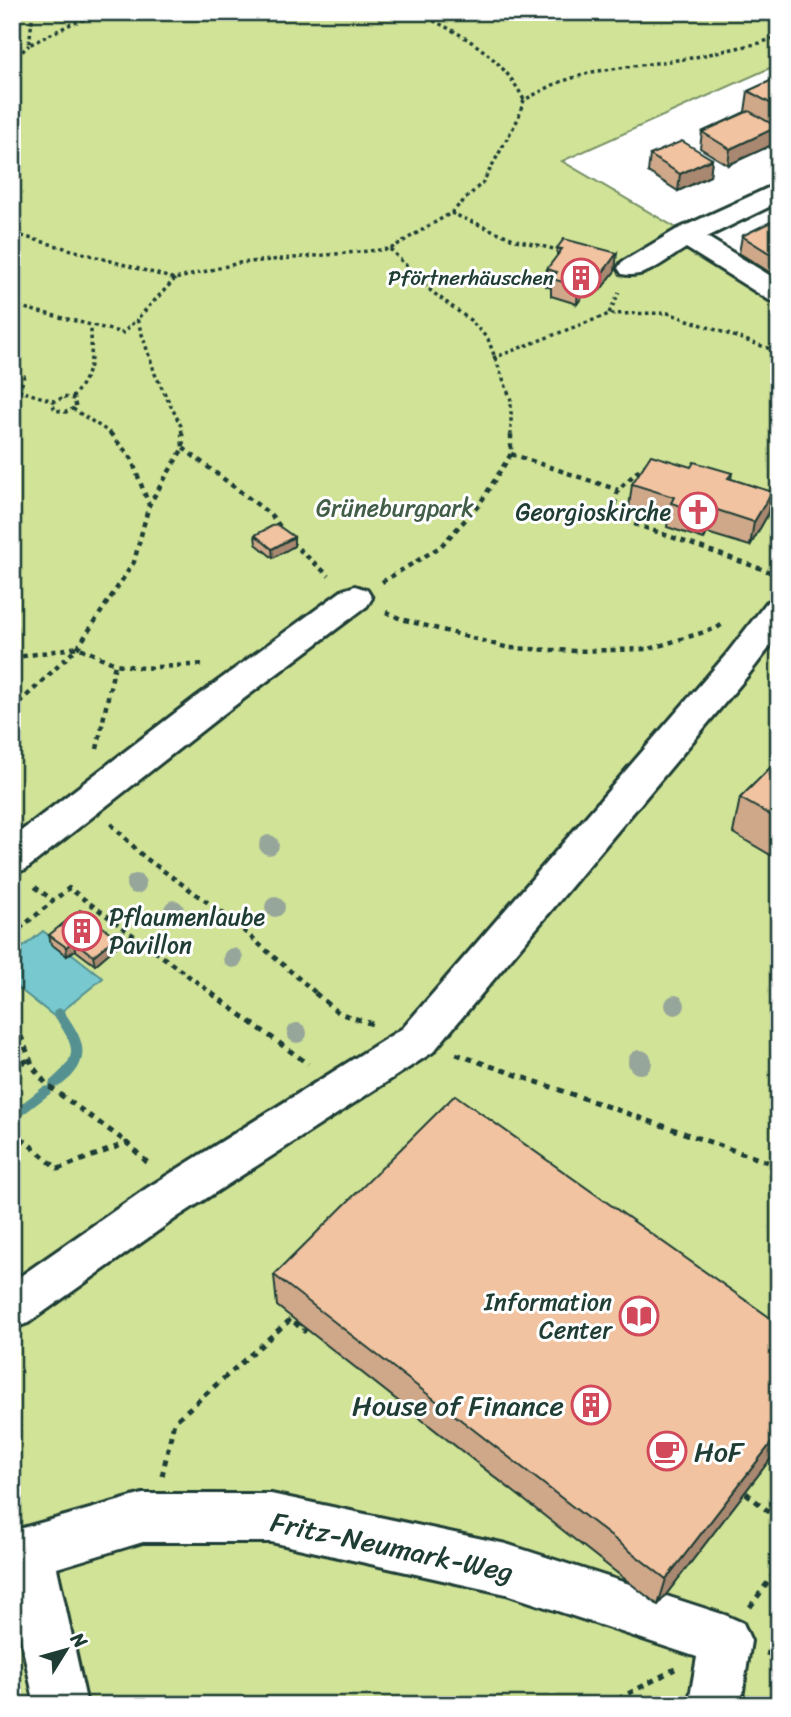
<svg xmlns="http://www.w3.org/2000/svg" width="791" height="1717" viewBox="0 0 791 1717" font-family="Sriracha,sans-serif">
  <rect width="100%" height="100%" fill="#fff"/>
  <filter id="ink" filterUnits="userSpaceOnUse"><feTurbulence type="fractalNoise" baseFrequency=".0143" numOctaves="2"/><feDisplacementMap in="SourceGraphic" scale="14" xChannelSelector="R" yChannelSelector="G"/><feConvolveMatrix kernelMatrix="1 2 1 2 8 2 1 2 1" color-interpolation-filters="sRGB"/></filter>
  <g filter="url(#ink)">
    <!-- green -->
    <path fill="#d0e397" stroke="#789066" stroke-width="2" d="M12,12H779V64L562,161L779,288V1705H12Z"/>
    <!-- water -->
    <path fill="#78c9cf" stroke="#549191" stroke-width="2" d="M43,931L103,978L55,1017L12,983V956Z"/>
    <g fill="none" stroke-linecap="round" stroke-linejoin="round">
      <!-- stream -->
      <path fill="#549191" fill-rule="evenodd" d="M59,1008L63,1010C78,1032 94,1053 71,1077C65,1082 60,1088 52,1088L51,1093L12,1123V1111L43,1087L49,1086L50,1081C84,1053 71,1045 53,1013L55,1010Z"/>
      <defs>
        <path id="minor" d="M779,183V202L707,237L779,281V303L769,300L686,248C667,259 645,280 622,274L618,268L622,262L676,230Z
          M355,586L367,590L372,598L367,606L222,715L26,869L12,874V838L196,697L343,590Z
          M779,598V635L749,674L433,1052L179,1216L28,1323L12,1329V1282L147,1188L403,1028L725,656L767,602Z
          M143,1494H271L506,1544L725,1615L743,1623L751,1641L742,1697L745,1705H693L690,1697L697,1657L506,1594L271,1542H143L57,1568L87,1705H35L12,1596V1531Z"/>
      </defs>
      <!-- minor casing -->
      <use href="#minor" stroke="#1f3d34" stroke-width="6"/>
      <!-- path-far2 -->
      <path stroke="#1f3d34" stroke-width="3.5" stroke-dasharray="3.5 3.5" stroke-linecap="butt" d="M33,12L29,45L71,24L106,12
        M414,12C460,32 501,54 524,100
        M12,61L29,45
        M451,213L516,240L562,251
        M12,217L22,236L175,279L239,263L390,249L451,213L483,182L518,119L524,100L557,83L591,72L691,58L760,43L779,36
        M12,245L22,236
        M390,249L431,291L470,320L488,339L511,400V434
        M175,279L137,319L155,374L181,426L182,434
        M12,305L123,333L137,319
        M609,313L619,293
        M493,358L609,314L668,313L779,352
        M12,367L24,376L20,391
        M12,395L20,391L54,401
        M64,397L74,399L76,407L66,412L55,410L52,403Z
        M72,398C95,369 91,361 91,326
        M73,409L112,434"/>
      <!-- path-far1 -->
      <path stroke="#1f3d34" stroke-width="4.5" stroke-dasharray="5 5" stroke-linecap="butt" d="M110,433L131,458L149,505
        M183,448L271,515L282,529
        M511,454L618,490
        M648,467L643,466L618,490L612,516L773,573L779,563
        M766,504L779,508
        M291,542L329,576
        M382,582L440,547L479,505L511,454V433
        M386,612L401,619L509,648L575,651L649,649L717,628L724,623
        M12,658L78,647L115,664L143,668L206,664
        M12,710L78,647L134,562L149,505L183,448L182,433
        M97,749L115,664
        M111,824L144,857L224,914L317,994
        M35,887L54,901
        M12,935L69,888L213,994"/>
      <!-- path -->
      <path stroke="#1f3d34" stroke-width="5" stroke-dasharray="6 6" stroke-linecap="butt" d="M211,993L308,1064
        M315,993L339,1013L372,1024
        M12,1013L33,1067L47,1085L126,1142
        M456,1054L779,1166
        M12,1061L17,1065L31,1059
        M12,1130L58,1169L127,1143L151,1166
        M162,1476L174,1422L291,1319L304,1331L305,1329
        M746,1493L779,1520
        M750,1607L779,1567
        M766,1653L779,1656
        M607,1705L675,1669"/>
      <!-- minor -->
      <use href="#minor" fill="#fff" fill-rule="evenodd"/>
    </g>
    <!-- trees -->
    <g fill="#97a69a">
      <circle cx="269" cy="845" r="10"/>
      <circle cx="136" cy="884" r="10"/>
      <circle cx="275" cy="907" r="10"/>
      <circle cx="174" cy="910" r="10"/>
      <circle cx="233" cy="958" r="10"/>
      <circle cx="675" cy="1005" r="10"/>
      <circle cx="297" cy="1033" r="10"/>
      <circle cx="640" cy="1062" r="12"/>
    </g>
    <!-- wall -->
    <path fill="#cfa88a" stroke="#1f3d34" stroke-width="2" d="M779,77V133L776,132L774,144L728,165L700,148L702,132L745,112L748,91Z
      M650,155L712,159L710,176L678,191L648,172Z
      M779,218V273L774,275L739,253L742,236Z
      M557,248L615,271L601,289L590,286L577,304L551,296V288L546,286L547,269L557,257Z
      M691,467L732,473L731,479L772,492L767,516L750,546L707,533L704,539L667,527L668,520L629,508L632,484Z
      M255,535L294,537V546L273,558L256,544Z
      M779,759V860L733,833L740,798Z
      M49,935L116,937L117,946L95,965L75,950L67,956L51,944Z
      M274,1275L779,1324V1448L658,1605L277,1306Z"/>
    <!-- shaded-wall -->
    <path fill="#a98871" stroke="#1f3d34" stroke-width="2" d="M777,127L774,144L728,165L730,149Z
      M712,159L710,176L678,191L680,174Z
      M617,253L615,271L601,289L603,272Z
      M779,257V273L774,275L777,258Z
      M591,269L590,286L577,304L578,286Z
      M772,492L767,516L750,546L754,522Z
      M711,508L707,533L704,539L707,514Z
      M294,537V546L273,558L272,549Z
      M116,937L117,946L95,965L93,956Z
      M74,941L75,950L67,956L66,947Z
      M779,1433V1448L658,1605L666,1579Z"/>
    <!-- building -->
    <path fill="#f1c3a1" stroke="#1f3d34" stroke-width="2" d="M779,77V108L748,91Z
      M749,111L777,127L730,149L702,132Z
      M682,141L712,159L680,174L650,155Z
      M779,218V257L777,258L742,236Z
      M564,239L617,253L603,272L591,269L578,286L552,279L557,272L547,269L562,249L557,248Z
      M651,455L691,467L694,462L732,473L728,478L772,492L754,522L711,508L707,514L671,503L674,497L632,484Z
      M276,524L294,537L272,549L255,535Z
      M779,759V820L740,798Z
      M80,910L116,937L93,956L74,941L66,947L49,935Z
      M455,1095L779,1324V1433L666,1579L274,1275Z"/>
  </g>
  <!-- icons -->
  <defs>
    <symbol id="building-ring" viewBox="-11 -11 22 22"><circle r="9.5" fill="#fff" stroke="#d1495b" stroke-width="1.5"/><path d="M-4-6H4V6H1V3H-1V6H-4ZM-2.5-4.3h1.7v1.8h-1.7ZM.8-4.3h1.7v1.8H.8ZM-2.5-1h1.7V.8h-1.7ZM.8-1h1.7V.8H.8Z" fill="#d1495b"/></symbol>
    <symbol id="church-ring" viewBox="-11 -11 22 22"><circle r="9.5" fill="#fff" stroke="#d1495b" stroke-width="1.5"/><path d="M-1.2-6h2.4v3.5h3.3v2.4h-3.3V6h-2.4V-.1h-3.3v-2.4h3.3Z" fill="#d1495b"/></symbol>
    <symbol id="library-ring" viewBox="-11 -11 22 22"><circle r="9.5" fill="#fff" stroke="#d1495b" stroke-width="1.5"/><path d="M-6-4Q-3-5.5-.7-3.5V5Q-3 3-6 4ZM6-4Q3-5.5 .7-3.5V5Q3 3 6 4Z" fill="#d1495b"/></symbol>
    <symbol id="cafe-ring" viewBox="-11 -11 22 22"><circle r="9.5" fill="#fff" stroke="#d1495b" stroke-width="1.5"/><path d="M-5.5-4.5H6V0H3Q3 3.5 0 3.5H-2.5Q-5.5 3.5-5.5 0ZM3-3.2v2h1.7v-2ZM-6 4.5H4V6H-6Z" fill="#d1495b"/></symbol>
  </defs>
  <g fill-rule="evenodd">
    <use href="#building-ring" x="559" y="256" width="44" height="44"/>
    <use href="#church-ring" x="676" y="490" width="44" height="44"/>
    <use href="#building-ring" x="60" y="909" width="44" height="44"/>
    <use href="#library-ring" x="617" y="1294" width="44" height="44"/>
    <use href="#building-ring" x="569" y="1383" width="44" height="44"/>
    <use href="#cafe-ring" x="645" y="1429" width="44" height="44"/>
  </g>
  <g text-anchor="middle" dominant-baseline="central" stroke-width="6" stroke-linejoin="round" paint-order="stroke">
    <!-- far-poi labels -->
    <g font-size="21" fill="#1f3d34" stroke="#fff" text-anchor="end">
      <text x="554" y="278">Pförtnerhäuschen</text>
    </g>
    <!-- park labels -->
    <g font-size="24" fill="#425e48" stroke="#fff">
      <text x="395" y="508">Grüneburgpark</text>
    </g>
    <!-- poi labels -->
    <g font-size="24" fill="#1f3d34" stroke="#fff" text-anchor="end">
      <text x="671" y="512">Georgioskirche</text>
      <text x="109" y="917" text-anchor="start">Pflaumenlaube<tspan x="109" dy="28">Pavillon</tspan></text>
      <text x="612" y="1302">Information<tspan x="612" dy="28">Center</tspan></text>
    </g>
    <!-- near-poi labels -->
    <g font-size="28" fill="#1f3d34" stroke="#fff" text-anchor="end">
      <text x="564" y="1405">House of Finance</text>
      <text x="694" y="1451" text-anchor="start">HoF</text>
    </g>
    <!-- near-street labels -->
    <g font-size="28" fill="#1f3d34" stroke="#fff">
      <text transform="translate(392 1547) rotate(12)">Fritz-Neumark-Weg</text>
    </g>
  </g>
  <!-- margin -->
  <rect width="791" height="1717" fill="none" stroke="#fff" stroke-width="42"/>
  <rect x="21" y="21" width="749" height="1675" fill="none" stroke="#1f3d34" stroke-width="2.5" filter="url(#ink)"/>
  <!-- north arrow -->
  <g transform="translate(66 1650) rotate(53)" stroke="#ffffff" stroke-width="5" paint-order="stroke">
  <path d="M0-5L12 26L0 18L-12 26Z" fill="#1f3d34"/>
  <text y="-10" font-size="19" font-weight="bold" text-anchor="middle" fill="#1f3d34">N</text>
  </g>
</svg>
